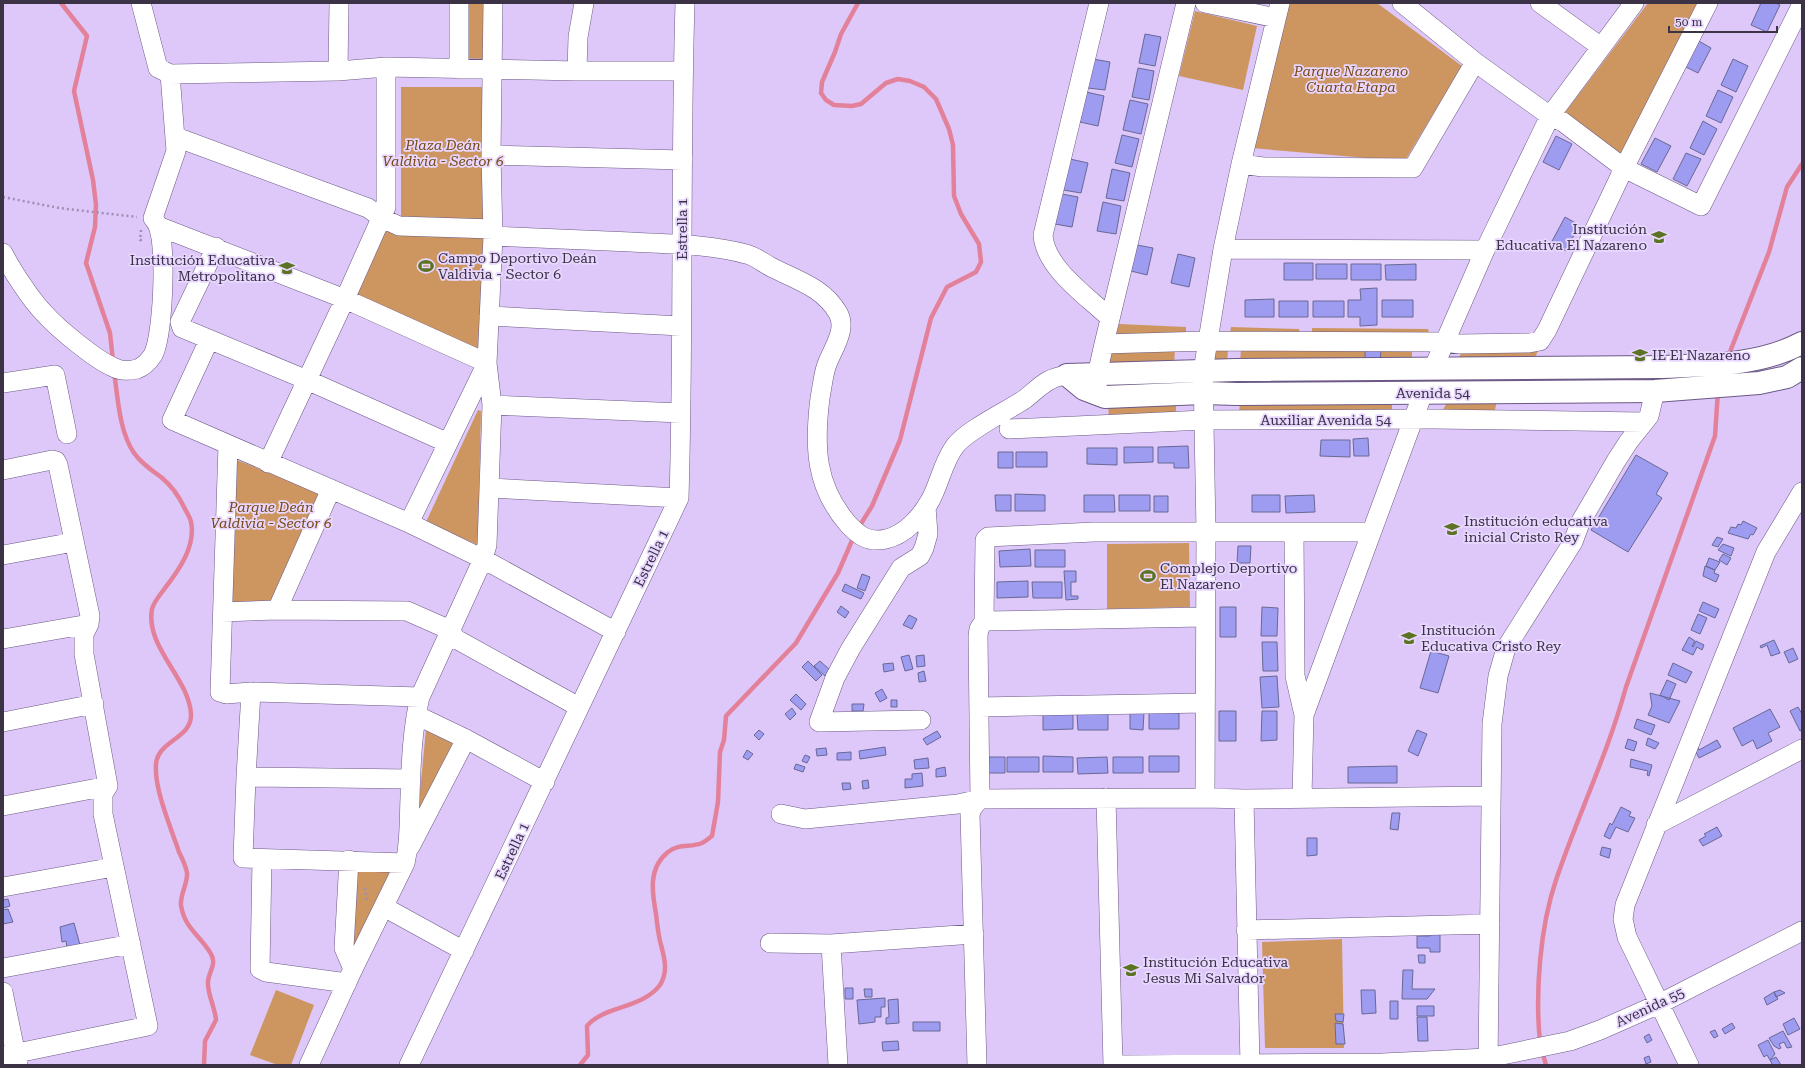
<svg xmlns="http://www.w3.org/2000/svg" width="1805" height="1068" viewBox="0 0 1805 1068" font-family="'Roboto Serif',serif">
  <rect width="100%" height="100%" fill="#ddc8f9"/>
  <!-- green -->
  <path fill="#cd9661" d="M468,3H485L484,59L467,58Z
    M1287,3H1377L1462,66L1406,159L1402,161L1251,148Z
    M1648,3H1703L1625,155L1618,156L1563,115Z
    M1195,11L1257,26L1243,90L1179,76Z
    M401,87H484V220L401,219Z
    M386,228L485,237L480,351L355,295Z
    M1119,324L1186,327V334L1116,335Z
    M1231,327L1299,329L1300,332L1230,333Z
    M1312,328L1428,329L1429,333L1312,332Z
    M1539,348L1533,363H1459L1461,349Z
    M1228,349L1227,363H1214L1216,350Z
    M1241,349L1365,350V363H1240Z
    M1381,349H1412V363H1380Z
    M1175,350L1174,364L1111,368L1105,357L1110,352Z
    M1448,376L1446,385L1245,386V377Z
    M1456,376L1648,378L1647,381L1453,385Z
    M1176,401V416L1109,418L1108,405Z
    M1240,401H1392V413L1239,414Z
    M1448,401H1497L1494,414L1441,413Z
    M478,410L481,411L478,545L426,522Z
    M234,459L323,493L271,605L230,603Z
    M1189,543L1190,607L1107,609V544Z
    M426,729L457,743L417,824Z
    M354,869L391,871L354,948L352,943Z
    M1342,939L1344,1048H1265L1262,942Z
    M276,990L314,1005L291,1065H278L250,1055Z"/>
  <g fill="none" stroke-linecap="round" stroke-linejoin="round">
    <!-- stream -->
    <path stroke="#e3819a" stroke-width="4.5" d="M61,3L87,36L74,91L93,180L96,205L95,227L86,263L110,333L113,361
      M858,3L841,34L835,52L822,82L821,93L826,100L834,105L852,106L861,104L886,83L898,79L910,81L924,87L936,99L949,129L953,145L954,196L961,214L979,244L981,262L976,272L947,287L931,318L900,440L872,506L859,527
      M1728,357L1769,252L1787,187L1802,164
      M114,372C118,398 119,431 134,453C141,463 151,470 161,477C172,486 179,496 185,509C187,513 190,517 191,522C196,546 179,570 165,588C161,594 154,601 152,609C145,647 189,678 191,714C192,739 158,740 156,764C154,789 171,828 179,852C182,858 186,866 187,873C188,883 180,894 181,905C184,928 201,936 211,954C217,964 209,971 208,981C207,994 215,1007 216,1020L205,1041L204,1065
      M1540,1042C1535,993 1540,927 1556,880C1578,815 1608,753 1626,687L1715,436L1718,391
      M1542,1051L1546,1065
      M580,1065L588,1055L587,1026C603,1006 642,1009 660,985C669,971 664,956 660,941C658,932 657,923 656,914C652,892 648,868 668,852C679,843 691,848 702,843C706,841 709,838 712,836L718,802L720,752L724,740L726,716L796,643L838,573L854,536"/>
  </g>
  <!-- building -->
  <path fill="#9e9cf1" stroke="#686895" d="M1761,3H1776L1780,5L1767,32L1751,25Z
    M1145,34L1161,37L1155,66L1139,63Z
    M1697,40L1711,48L1698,73L1684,66Z
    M1093,59L1110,62L1105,90L1088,88Z
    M1733,59L1748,66L1736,92L1721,85Z
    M1138,68L1154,71L1149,100L1132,97Z
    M1718,90L1733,97L1721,123L1706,116Z
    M1086,92L1104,96L1098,126L1080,122Z
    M1130,100L1148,104L1141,134L1123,130Z
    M1703,121L1717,129L1704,155L1690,148Z
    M1122,135L1139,139L1132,167L1115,163Z
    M1556,136L1572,144L1559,170L1543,162Z
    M1655,138L1671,146L1657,172L1641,164Z
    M1686,153L1701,159L1687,186L1673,179Z
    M1070,159L1088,163L1081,193L1063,190Z
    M1112,169L1130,173L1124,201L1106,198Z
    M1062,194L1078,197L1072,227L1055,224Z
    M1103,202L1121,206L1116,234L1097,231Z
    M1565,217L1579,225L1566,251L1551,243Z
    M1137,245L1153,248L1147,275L1131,271Z
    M1178,254L1195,258L1189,287L1171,283Z
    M1284,263H1313V280H1284Z
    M1316,264H1347V279H1316Z
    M1351,264H1381V280H1351Z
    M1416,264V280H1386L1385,265Z
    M1377,288V325L1360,326V317H1348V300H1361L1360,289Z
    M1274,299V317H1245V300Z
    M1382,300H1413V317H1382Z
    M1279,301H1308V317H1279Z
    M1313,301H1344V317H1313Z
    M1381,349L1380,363H1365V350Z
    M1368,438L1369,456H1354L1353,439Z
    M1321,440H1350V457L1320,456Z
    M1188,446L1189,468H1174V463H1158V447Z
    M1124,447H1153V462L1124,463Z
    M1087,448H1117V465L1087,464Z
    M998,452H1013V468H998Z
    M1016,452H1047V467H1016Z
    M1636,455L1668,473L1656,494L1662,498L1628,552L1591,530Z
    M1015,494L1045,495V511H1015Z
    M995,495H1011V511H996Z
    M1084,495H1114L1115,512H1084Z
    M1119,495H1150V511H1119Z
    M1252,495H1280V512H1252Z
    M1314,495L1315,512L1286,513L1285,496Z
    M1154,496H1168V512H1154Z
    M1743,521L1757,528L1753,535L1751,534L1748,539L1728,533L1731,527L1736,528L1738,524L1741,525Z
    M1717,537L1723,539L1718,547L1712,545Z
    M1723,544L1734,548L1731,556L1718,550Z
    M1238,546H1251L1250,563H1237Z
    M1030,549L1031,566L1000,567L999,551Z
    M1035,550H1065V567H1035Z
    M1723,554L1731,558L1727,565L1719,560Z
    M1709,558L1720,562L1715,570L1706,566Z
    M1705,566L1715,570L1714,573L1719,575L1716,582L1703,576Z
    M1064,571H1076V582H1071V596H1078V599L1066,600Z
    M862,574L870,577L865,591L857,588Z
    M1028,581V597L997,598V582Z
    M1032,582H1062V598H1033Z
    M845,584L864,593L861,599L842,591Z
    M1703,602L1719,609L1715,618L1699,611Z
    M841,606L849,612L845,618L837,612Z
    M1220,607H1236V637H1220Z
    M1262,607L1278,608L1277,636H1261Z
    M1698,614L1707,618L1700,634L1691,630Z
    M909,615L917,619L912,629L903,625Z
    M1689,637L1695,641L1692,646L1693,647L1696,641L1704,645L1702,650L1697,647L1693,655L1682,650Z
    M1774,640L1780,653L1771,656L1767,645L1761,648L1760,646Z
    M1262,642H1277L1278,671H1263Z
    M1793,648L1798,659L1789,663L1784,652Z
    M1431,651L1449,656L1438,693L1420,688Z
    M909,655L913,669L905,671L901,657Z
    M924,655L925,666L917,667L916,656Z
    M808,661L822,675L816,681L802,667Z
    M820,661L830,670L825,676L814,666Z
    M893,663L894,670L884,672L883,664Z
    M1673,663L1692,672L1686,683L1668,675Z
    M924,671L926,681L919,682L918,673Z
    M1277,676L1279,707L1262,708L1260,677Z
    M1667,680L1676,684L1669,700L1660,695Z
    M882,689L887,698L880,702L875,693Z
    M1650,693L1680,701L1669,723L1648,715L1652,706Z
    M796,694L806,704L801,710L790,700Z
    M891,700H897V707H891Z
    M852,704H864L863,711H852Z
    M1798,707L1802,714V730L1800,731L1790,711Z
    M792,708L796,714L790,720L785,714Z
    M1770,709L1780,727L1768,733L1772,741L1757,749L1753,740L1742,746L1733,728Z
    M1149,710L1179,713V729H1149Z
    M1219,711H1236V741H1219Z
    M1262,711H1277V740L1261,741Z
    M1073,713V729L1043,730V714Z
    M1108,713V730H1078L1077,714Z
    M1130,713H1144L1143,730L1130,729Z
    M1637,719L1655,725L1651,735L1634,728Z
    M759,730L764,734L759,740L754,735Z
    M1417,730L1427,734L1418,756L1408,751Z
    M937,731L941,737L927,745L923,739Z
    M1648,738L1659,743L1655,749L1646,745Z
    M1628,739L1637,742L1634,751L1625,748Z
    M1717,740L1721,747L1699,758L1693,746L1696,742L1699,750Z
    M885,747L886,755L860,759L859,751Z
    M826,748L827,755L817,756L816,749Z
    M747,750L753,754L748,760L743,757Z
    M851,752V760H837V753Z
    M805,755L810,757L807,763L802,761Z
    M1043,756L1073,757V772H1043Z
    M1149,756H1179V772H1149Z
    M989,757H1005V773H988Z
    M1007,757H1039V772H1007Z
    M1107,757L1108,773L1078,774L1077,758Z
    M1113,757H1143V773H1113Z
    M928,758L929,768L915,769L914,760Z
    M1631,759L1652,765L1649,776L1647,775L1648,771L1630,767Z
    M796,764L805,767L803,772L794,769Z
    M1397,766V783H1348V767Z
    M945,767L946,776L936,777V769Z
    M922,773L923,786L905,788V779H912V774Z
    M868,780L869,788L863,789L862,781Z
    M842,783H850L851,789L843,790Z
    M1621,807L1631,812L1629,816L1635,818L1628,832L1616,827L1610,839L1604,836L1610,823L1612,825Z
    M1392,813H1400L1398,830L1390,829Z
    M1717,827L1722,836L1703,846L1699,840L1706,836L1704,834Z
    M1307,838H1317V855L1307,856Z
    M1602,847L1611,849L1609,858L1600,855Z
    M8,899L10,906L3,908V900Z
    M8,909L13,922L3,924V910Z
    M74,923L80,945L67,948L66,941L62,942L60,927Z
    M1431,933H1440V952H1430V948H1417V936H1430Z
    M1418,955H1425V963H1419Z
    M1403,970H1413L1412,989H1435L1427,999H1402Z
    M845,988H853V999H845Z
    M864,989H872V997H865Z
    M1361,990H1375L1376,1013L1362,1014Z
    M1780,990L1785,993L1776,997L1774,992Z
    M1774,992L1778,999L1767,1005L1764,998Z
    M885,998V1007H881V1017H875V1022L859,1024L857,1000Z
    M898,999L899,1023L886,1024V1018L889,1017L888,1000Z
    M1390,1001H1398V1019H1390Z
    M1417,1006H1434V1016H1417Z
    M1335,1014H1344L1343,1022L1336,1021Z
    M1417,1017H1427L1428,1041H1418Z
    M1794,1018L1800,1029L1788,1035L1783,1024Z
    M913,1022H940V1031H913Z
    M1335,1023L1343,1024L1345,1044H1336Z
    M1732,1023L1735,1028L1725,1034L1722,1029Z
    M1715,1030L1718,1036L1714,1038L1710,1032Z
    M1783,1031L1792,1047L1787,1048L1784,1042L1779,1044L1781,1048L1779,1049L1774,1046L1769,1038Z
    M1649,1034L1652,1040L1647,1043L1644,1037Z
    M1768,1040L1775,1054L1770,1060L1767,1055L1764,1057L1758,1045Z
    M898,1041L899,1050L883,1051L882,1042Z
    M1649,1056L1651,1062L1646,1064L1644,1058Z
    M1776,1057L1781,1065H1770L1772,1064L1770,1060Z"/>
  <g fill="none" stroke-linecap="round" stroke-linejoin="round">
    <defs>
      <path id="minor" d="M459,3V69
        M1099,3L1043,235C1045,268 1088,297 1110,318
        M1205,3L1276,18
        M1402,3L1475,62L1550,116L1563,122L1624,168L1701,206L1802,4
        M1540,3L1601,47
        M338,71L339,3
        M577,71L578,37L584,3
        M170,74L338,71L386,67L577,71H683
        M176,137L368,208L382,218L399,226L493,229
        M491,155L683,160
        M1241,164L1263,167L1413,168L1475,62
        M158,226L345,299L487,363L409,523
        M493,236C539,238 585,240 631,242C669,244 709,244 746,254C756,256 764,264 773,268C797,280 824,288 838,313C848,330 831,351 826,367C823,377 822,388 820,398C814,446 815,486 848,524C859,536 869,543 886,539C905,535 922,516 931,499C940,482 943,462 955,446C967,430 1007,411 1025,399C1033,393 1041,384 1050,380C1055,377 1061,376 1067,375
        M216,247L180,322L182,328L307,380L448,443
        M1223,249L1485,250
        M3,253C11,269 31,300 44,313C57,328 96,360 113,367C120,371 130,371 137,369C143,367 149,361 153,355C163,336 167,247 158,226C157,223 155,221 153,218L176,151L170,74L158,68L141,3
        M489,316L681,326
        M209,340L172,420L409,523L483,559L616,632
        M1104,344L1206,341L1444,342L1460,344L1529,343L1540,341L1547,330L1624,168L1708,3
        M1433,369L1485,250L1550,116L1634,3
        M3,383L55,375L67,434
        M1097,389V375L1104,344L1186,3
        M492,405L681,413
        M1009,429L1204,420L1434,419L1643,422
        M228,445L220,692L226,694L251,692L420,697
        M268,463L345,299L386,207V67
        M3,470L52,460L56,461L58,465L90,616L89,624L84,634V654L108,786L103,794V814L148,1026L3,1056
        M489,488L679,498
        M1294,532L1295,676L1304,715
        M3,555L74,542
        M277,610L331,489
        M223,612L277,610L407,611L450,630L456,639L579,707
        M984,621L1204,617
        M3,639L89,624
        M251,692L246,777L243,858L405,863
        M980,707L1205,703
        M416,715L466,739L545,782
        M921,720L819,722L835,678L851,648L901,568L920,556L924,548L928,534L926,507
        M3,722L94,704
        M246,777L410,779
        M1302,797L1304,715L1423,393
        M1106,798L1113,1065
        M1205,798L1206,531L1203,371L1223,249L1241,164L1280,3
        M1244,799L1250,1065
        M3,806L108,786
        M781,814L805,819L958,804L980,799L1205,798L1244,799L1490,796
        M1656,825L1802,749
        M410,847L466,739
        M262,859L260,969L266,972L347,983
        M349,860L344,948L353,969
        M3,887L114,867
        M384,907L464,951
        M1246,930L1490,924
        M770,943L831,944L974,934
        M831,944L838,1065
        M3,968L131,944
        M3,992L18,1065
        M309,1065L353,969L405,863C410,842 409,820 410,798C411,764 412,730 420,697L483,559L487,545L492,405L487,363L493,236L491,155L493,3
        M409,1065L679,498C684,333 680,168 685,3
        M977,1065L970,814L973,807L980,799L978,636L979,629L984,621L985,540L988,537L1094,532H1371
        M1115,1065L1383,1063L1488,1058L1570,1041L1600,1030L1659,1004L1802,931
        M1488,1065L1492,724L1498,676L1506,648L1573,542L1580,523L1616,461L1629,441L1649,416L1655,391
        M1689,1065L1627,937L1623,919L1625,905L1766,552L1802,492"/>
      <path id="major" d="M1067,375L1084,389L1105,397L1203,393L1237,394L1655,391L1759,383L1787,377L1802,368
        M1067,375L1236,370L1659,367C1707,365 1758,366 1802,343"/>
    </defs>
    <!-- minor casing -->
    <use href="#minor" stroke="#6c5985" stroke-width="20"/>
    <!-- major casing -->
    <use href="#major" stroke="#6c5985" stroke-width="24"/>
    <!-- path -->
    <path stroke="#9e8eb4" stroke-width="2.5" stroke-dasharray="2 3" stroke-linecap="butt" d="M3,197L59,208L137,217
      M141,230L140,240H142L143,237
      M365,888L367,902"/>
    <!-- minor -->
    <use href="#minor" stroke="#fff" stroke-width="19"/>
    <!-- major -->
    <use href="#major" stroke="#fff" stroke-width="22"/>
  </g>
  <!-- icons -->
  <defs>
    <symbol id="school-bare" viewBox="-9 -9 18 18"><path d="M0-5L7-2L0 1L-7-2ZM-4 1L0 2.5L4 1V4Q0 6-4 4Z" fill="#5c7324" stroke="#e8d7ff" stroke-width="2.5" paint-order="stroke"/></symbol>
    <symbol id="stadium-bare" viewBox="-9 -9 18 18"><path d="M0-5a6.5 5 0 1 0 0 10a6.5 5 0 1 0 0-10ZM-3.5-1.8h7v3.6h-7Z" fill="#5c7324" stroke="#e8d7ff" stroke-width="2.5" paint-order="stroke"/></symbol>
  </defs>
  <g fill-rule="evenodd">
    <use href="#school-bare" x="1648" y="226" width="22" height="22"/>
    <use href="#stadium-bare" x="415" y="255" width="22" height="22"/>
    <use href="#school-bare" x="276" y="257" width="22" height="22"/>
    <use href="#school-bare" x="1629" y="344" width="22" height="22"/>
    <use href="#school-bare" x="1441" y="518" width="22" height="22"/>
    <use href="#stadium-bare" x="1137" y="565" width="22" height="22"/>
    <use href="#school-bare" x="1398" y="627" width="22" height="22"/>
    <use href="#school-bare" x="1120" y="959" width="22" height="22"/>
  </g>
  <g text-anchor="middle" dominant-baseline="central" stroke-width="3.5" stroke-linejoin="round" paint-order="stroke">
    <!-- park labels -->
    <g font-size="14" font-style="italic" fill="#774812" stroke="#e8d7ff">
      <text x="1351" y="71">Parque Nazareno<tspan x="1351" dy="16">Cuarta Etapa</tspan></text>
      <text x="443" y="145">Plaza Deán<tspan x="443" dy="16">Valdivia - Sector 6</tspan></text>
      <text x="271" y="507">Parque Deán<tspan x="271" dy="16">Valdivia - Sector 6</tspan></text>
    </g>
    <!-- street labels -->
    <g font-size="14" fill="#3b3246" stroke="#e8d7ff">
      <text transform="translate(682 229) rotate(-90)">Estrella 1</text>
      <text x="1433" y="393">Avenida 54</text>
      <text x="1326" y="420">Auxiliar Avenida 54</text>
      <text transform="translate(651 558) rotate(-64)">Estrella 1</text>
      <text transform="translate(512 851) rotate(-65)">Estrella 1</text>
      <text transform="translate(1650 1007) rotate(-25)">Avenida 55</text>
    </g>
    <!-- poi labels -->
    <g font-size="14" fill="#3b3246" stroke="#e8d7ff" text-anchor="start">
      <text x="1647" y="229" text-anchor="end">Institución<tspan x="1647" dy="16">Educativa El Nazareno</tspan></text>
      <text x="438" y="258">Campo Deportivo Deán<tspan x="438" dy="16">Valdivia - Sector 6</tspan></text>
      <text x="275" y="260" text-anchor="end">Institución Educativa<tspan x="275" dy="16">Metropolitano</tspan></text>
      <text x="1652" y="355">IE El Nazareno</text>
      <text x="1464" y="521">Institución educativa<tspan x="1464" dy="16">inicial Cristo Rey</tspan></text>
      <text x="1160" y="568">Complejo Deportivo<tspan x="1160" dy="16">El Nazareno</tspan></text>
      <text x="1421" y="630">Institución<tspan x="1421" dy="16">Educativa Cristo Rey</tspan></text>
      <text x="1143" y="962">Institución Educativa<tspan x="1143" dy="16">Jesus Mi Salvador</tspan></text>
    </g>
  </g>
  <!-- border -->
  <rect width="1805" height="1068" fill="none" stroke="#3b3246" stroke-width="8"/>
  <!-- scale -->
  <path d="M1669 26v6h108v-6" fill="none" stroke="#3b3246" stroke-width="2"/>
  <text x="1675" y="26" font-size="12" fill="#3b3246" stroke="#e8d7ff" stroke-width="3" paint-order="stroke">50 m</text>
</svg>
